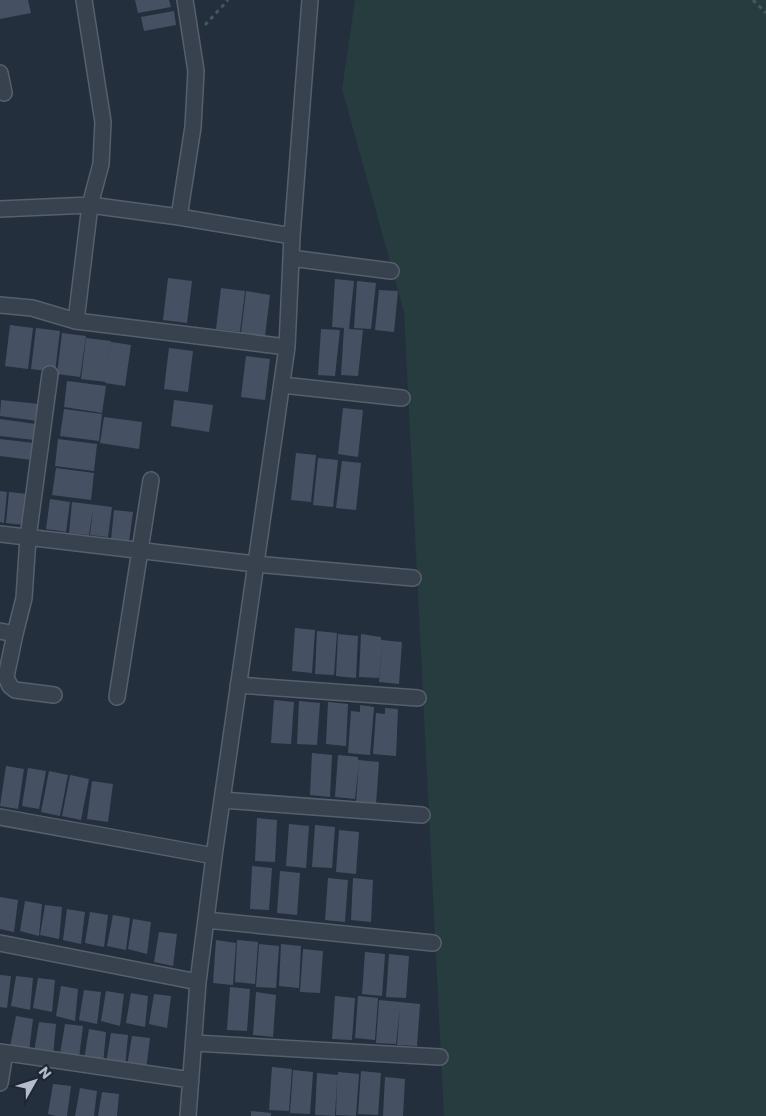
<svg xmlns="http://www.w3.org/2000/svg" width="766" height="1116" viewBox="0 0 766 1116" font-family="Poppins,sans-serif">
  <rect width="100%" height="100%" fill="#242f3e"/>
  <!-- green -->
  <path fill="#263c3f" d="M355,0H766V1116H444L404,312L342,89Z"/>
  <!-- building -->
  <path fill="#455162" d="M0,0H28L31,13L0,19Z
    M135,0H169L171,7L138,13Z
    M174,11L176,25L144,31L141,17Z
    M168,278L192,281L187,323L163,320Z
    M335,279L354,281L349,329L363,330L358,376L341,375L344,328L332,327Z
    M357,281L376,283L371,329L354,328Z
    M221,288L245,291L240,332L216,329Z
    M379,290L398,291L394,332L375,330Z
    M246,291L270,295L265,336L241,333Z
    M10,325L33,328L28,369L5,366Z
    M36,328L60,331L55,372L31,369Z
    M321,329L340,330L335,376L318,375Z
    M62,333L86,336L80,377L57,374Z
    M86,338L111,341L107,368L111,342L131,345L125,386L105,383L106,382L81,379Z
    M169,348L193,351L188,392L164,389Z
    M246,356L270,359L265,400L241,397Z
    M67,381L106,386L102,413L64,407Z
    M1,400L39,404L38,421L0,416Z
    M174,400L213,405L209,432L171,426Z
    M343,408L363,410L358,457L338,454Z
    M64,409L102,414L99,441L60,436Z
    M104,417L142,422L139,449L100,443Z
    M0,419L36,424L34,440L0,436Z
    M0,439L34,443L32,460L0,456Z
    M58,439L97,444L94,471L55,466Z
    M296,453L316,455L311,502L291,500Z
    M318,458L338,460L333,507L313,505Z
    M342,461L361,463L356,510L336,508Z
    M56,468L94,473L91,500L52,495Z
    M0,491L7,492L4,523L0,522Z
    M9,492L27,494L24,525L6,523Z
    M50,499L70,502L66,532L46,529Z
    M72,502L112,507L108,537L90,535L93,508L89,535L69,533Z
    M114,510L133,512L129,542L111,540Z
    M295,628L315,630L312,673L292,671Z
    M317,631L337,633L334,675L315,674Z
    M338,634L358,636L356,678L336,676Z
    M361,634L381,637V640L402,642L399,684L379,682L382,644L379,678L359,677Z
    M274,700L294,702L291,744L271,743Z
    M299,701L320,703L317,745L297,744Z
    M328,702L348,704L346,746L326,744Z
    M360,705L374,707L370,755L348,753L351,711L360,712Z
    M385,708L398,709L396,756L373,754L376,713L385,714Z
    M312,753L332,755L330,797L310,795Z
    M338,755L358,757V760L379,762L376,804L356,802L359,762L355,799L335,797Z
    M6,766L24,769L18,809L0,806Z
    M28,768L46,771L39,809L22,806Z
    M49,771L68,775L60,816L41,812Z
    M70,775L89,779L81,820L62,816Z
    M92,781L113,784L108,822L87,819Z
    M257,818L277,820L275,862L255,861Z
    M289,824L309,826L306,868L286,866Z
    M315,825L335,827L332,868L312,867Z
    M339,830L359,832L356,874L336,872Z
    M252,866L272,868L269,910L250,909Z
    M280,871L300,873L297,915L277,913Z
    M328,878L348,880L345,922L325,920Z
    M353,878L373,880L371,922L351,920Z
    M0,897L18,900L14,932L0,929Z
    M25,901L42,904L39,936L20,931Z
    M45,905L62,907L59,939L40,935Z
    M67,909L85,912L81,944L63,940Z
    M90,912L108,915L104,947L85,943Z
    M113,915L130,918L126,950L107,946Z
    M133,919L151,922L147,954L128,949Z
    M159,932L177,934L173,966L154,962Z
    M216,940L236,943L233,985L213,983Z
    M237,940L258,942L255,984L235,982Z
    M259,944L279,946L276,988L256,987Z
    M281,944L301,946L299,988L279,986Z
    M303,949L323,951L320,993L300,992Z
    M365,952L385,954L382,996L362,994Z
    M389,954L409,956L406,998L386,997Z
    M0,975L11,976L7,1008L0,1007Z
    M16,976L33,978L30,1010L11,1006Z
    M38,978L55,980L52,1012L33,1008Z
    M61,986L78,989L75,1021L56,1016Z
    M230,987L250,989L247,1031L227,1030Z
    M84,990L101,992L97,1024L79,1020Z
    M106,991L124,994L120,1026L101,1021Z
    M256,992L276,995L273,1037L253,1035Z
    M131,993L148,996L145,1027L126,1023Z
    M154,994L171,996L167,1028L149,1024Z
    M335,996L355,998L352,1040L332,1039Z
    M358,996L378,998L375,1040L355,1038Z
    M379,1000L420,1004L417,1046L397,1045L400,1008L396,1044L376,1043Z
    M16,1016L33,1019L29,1051L10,1047Z
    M39,1022L56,1024L53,1056L34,1052Z
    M65,1024L83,1026L79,1058L60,1054Z
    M89,1029L106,1032L103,1064L84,1060Z
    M111,1033L128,1035L125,1067L106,1063Z
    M132,1036L150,1038L146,1070L127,1066Z
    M272,1067L292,1069L289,1111L269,1110Z
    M293,1070L313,1072L310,1114L290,1113Z
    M361,1071L381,1073L378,1115L358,1114Z
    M338,1072L359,1074L356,1116L336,1115L337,1079L335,1116L315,1115L317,1073L338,1075Z
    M385,1077L405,1079L403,1116H383Z
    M53,1084L71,1086L67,1116H56L48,1114Z
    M80,1088L97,1091L94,1116H75Z
    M102,1092L119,1094L117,1116H98Z
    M251,1111L271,1113V1116H251Z"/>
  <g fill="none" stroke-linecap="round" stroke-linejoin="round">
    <defs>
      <path id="minor" d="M0,73L4,93
        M0,209L90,205L179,217L292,236
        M179,217L193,127L196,71L185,0
        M291,258L391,271
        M0,305L32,308L76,321L287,347
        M76,321L90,205L101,164L103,122L84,0
        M282,385L402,398
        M0,534L255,564L413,578
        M0,631L15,634L24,598L28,538L50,374
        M15,634L6,677L10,686L15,690L54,695
        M238,685L418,698
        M117,697L151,480
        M222,800L422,815
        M0,817L214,856
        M206,920L433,943
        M0,943L198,982
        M194,1043L440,1057
        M0,1052L191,1080
        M0,1083L5,1053
        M188,1116L198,982L214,856L287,347L292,236L310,0"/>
    </defs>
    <!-- minor casing -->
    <use href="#minor" stroke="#565f6c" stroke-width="18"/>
    <!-- path -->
    <path stroke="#44595c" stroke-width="3" stroke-dasharray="4 4" stroke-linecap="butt" d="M753,0L766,13
      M205,25L228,0"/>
    <!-- minor -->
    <use href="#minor" stroke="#38414e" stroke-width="15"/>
  </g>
  <!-- north arrow -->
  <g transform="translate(35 1081) rotate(51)" stroke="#1d2633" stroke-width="4" paint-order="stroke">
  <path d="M0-4L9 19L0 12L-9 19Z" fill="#b4bcc9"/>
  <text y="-8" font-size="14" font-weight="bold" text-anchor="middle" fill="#b4bcc9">N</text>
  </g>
</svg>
